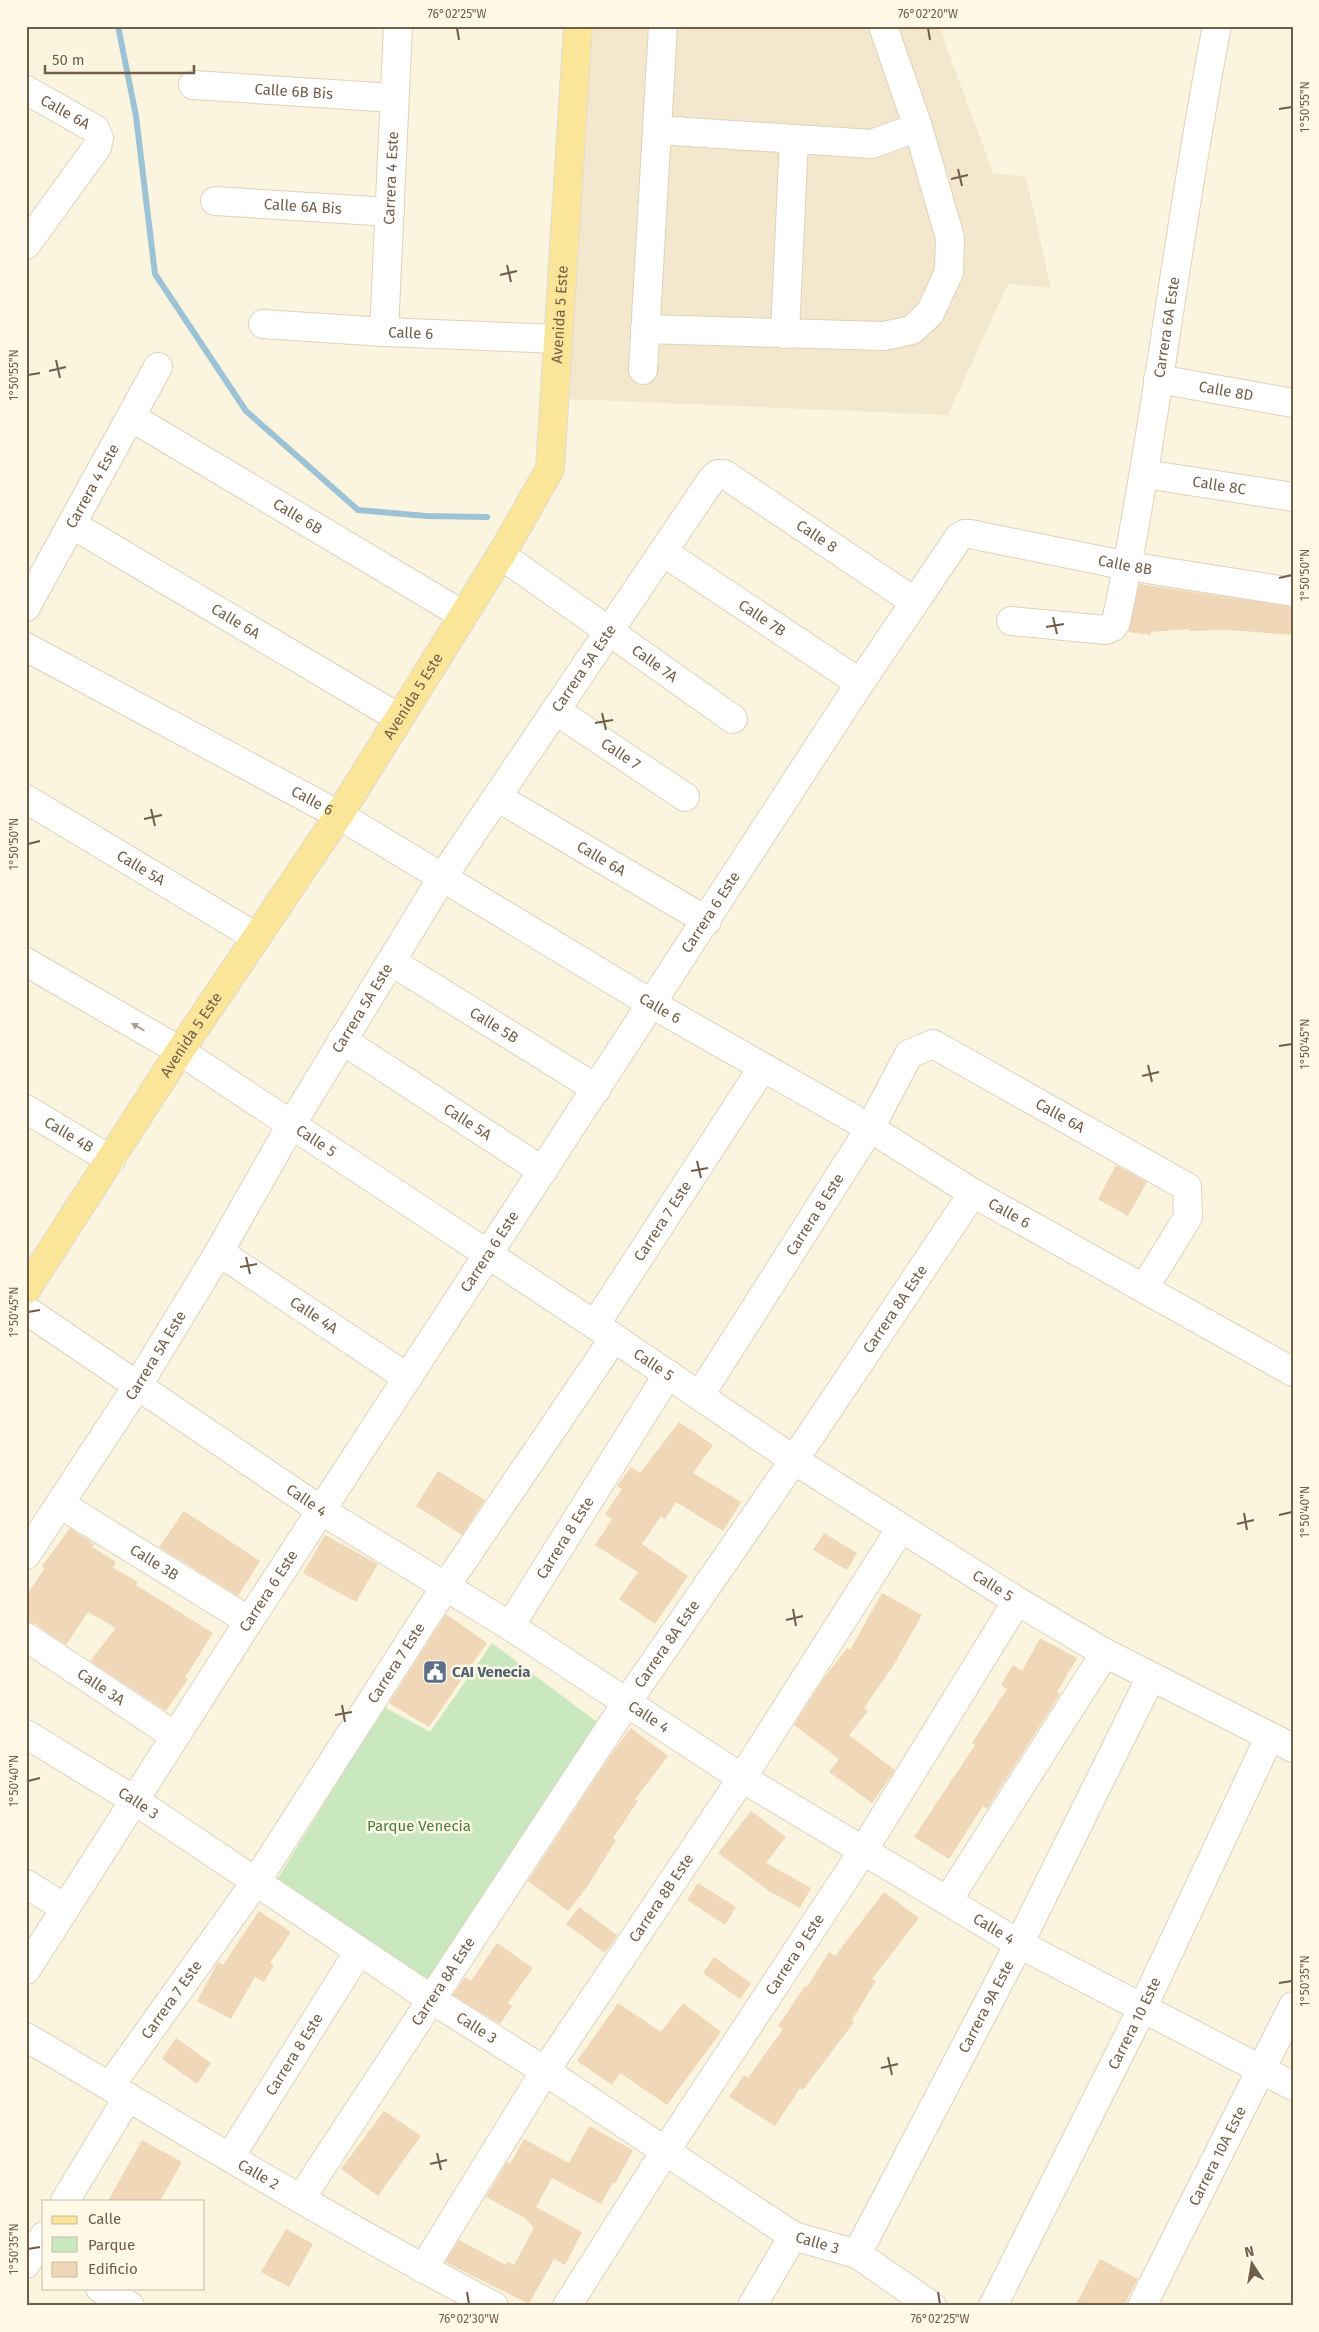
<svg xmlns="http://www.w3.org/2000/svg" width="1319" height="2332" viewBox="0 0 1319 2332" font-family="'Fira Sans',sans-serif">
  <rect width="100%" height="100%" fill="#fbf5df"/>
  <!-- residential -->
  <path fill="#f3e8ce" d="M579,26H939L993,173L1026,177L1051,288L1008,284L948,415L565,399Z"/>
  <!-- green -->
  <path fill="#c9e8bf" d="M492,1643L597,1722L427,1983L278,1878L384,1707L430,1732Z"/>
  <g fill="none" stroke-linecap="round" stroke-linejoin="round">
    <!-- stream -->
    <path stroke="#9bc3d5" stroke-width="6" d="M118,26L136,116L155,274L246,411L358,510L426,516L487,517"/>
  </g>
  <!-- building -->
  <path fill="#f0d7b7" d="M1139,584L1293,607V635L1229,630L1189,631V629L1151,632V635L1128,632Z
    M1116,1165L1147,1182L1128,1216L1098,1199Z
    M679,1422L713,1445L693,1473L741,1502L723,1531L676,1502L665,1519L661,1516L642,1544L688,1576L655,1624L619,1599L638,1572L595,1545L612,1519L605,1514L622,1489L617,1486L631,1467L640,1473Z
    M438,1471L485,1500L462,1535L416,1506Z
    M184,1511L260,1561L238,1596L159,1547Z
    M70,1528L94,1544L92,1547L116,1562L113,1568L138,1582L136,1585L213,1633L185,1678L188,1679L166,1711L90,1661L116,1628L88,1612L66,1645L35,1624L26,1621V1596L45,1568L42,1566Z
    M824,1533L857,1553L847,1570L813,1550Z
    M325,1535L378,1564L356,1602L303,1573Z
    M882,1593L922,1615L891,1669L864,1708L868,1711L849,1735L895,1770L872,1803L829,1772L839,1759L794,1725L824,1678L847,1648L850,1650Z
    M446,1614L487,1643L429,1727L389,1703Z
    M1040,1638L1077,1658L1057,1692L1060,1694L987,1809L983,1806L949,1859L914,1837L975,1745L972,1743L1007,1689L1001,1685L1013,1665L1022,1671Z
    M631,1728L668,1756L635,1799L638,1801L613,1838L616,1840L587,1887L568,1911L528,1881L610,1756Z
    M751,1811L786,1837L766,1863L811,1888L800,1908L769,1891L718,1853Z
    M698,1883L736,1907L725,1925L687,1900Z
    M884,1892L919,1918L872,1979L876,1981L852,2020L854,2022L803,2090L800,2088L775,2126L729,2097L744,2075L748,2078L783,2029L778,2026L805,1986L807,1987L829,1952L835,1956Z
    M579,1907L617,1935L605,1953L566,1924Z
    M259,1911L291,1932L270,1963L274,1965L264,1982L255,1977L231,2019L197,2001L218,1962L223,1965Z
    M497,1943L533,1968L508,2003L512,2006L500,2024L453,1995L465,1977L471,1981Z
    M714,1957L751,1983L740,1999L703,1973Z
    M618,2003L661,2032L683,2003L721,2032L667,2105L620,2073L612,2085L577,2061Z
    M176,2038L211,2063L197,2084L162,2059Z
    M384,2111L421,2136L378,2196L341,2169Z
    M589,2126L633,2150L615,2184L613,2182L601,2204L552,2178L536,2207L582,2232L565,2265L554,2259L529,2304L445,2262L459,2240L506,2265L508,2262L514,2265L534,2228L525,2218L486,2197L507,2162L510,2164L524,2139L569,2163Z
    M142,2140L182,2162L160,2201H108Z
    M286,2229L313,2244L289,2287L261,2272Z
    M1100,2259L1138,2279L1135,2284L1124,2306H1075Z"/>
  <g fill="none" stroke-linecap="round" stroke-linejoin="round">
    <defs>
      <g id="minor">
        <path id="s1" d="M193,85L394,98"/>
        <path id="s2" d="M26,90L95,129L99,138L97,147L26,245"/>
        <path d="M657,130L872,144L918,127"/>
        <path id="s3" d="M215,201L390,212"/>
        <path id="s4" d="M263,324L384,332L558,339"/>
        <path d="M645,329L884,336L912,330L930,313L949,272L950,238L918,127L883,26"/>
        <path id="s5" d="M384,332L398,26"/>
        <path d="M785,334L794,139"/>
        <path d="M643,370L663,26"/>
        <path id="s6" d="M1158,379L1293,403"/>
        <path id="s7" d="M131,417L463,615"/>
        <path id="s8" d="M1145,474L1293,497"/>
        <path id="s9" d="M73,525L399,718"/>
        <path id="s10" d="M663,552L860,683"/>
        <path id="s11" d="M501,555L733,719"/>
        <path id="s12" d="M26,607L158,367"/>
        <path id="s13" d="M1011,621L1106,630L1113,627L1116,622C1157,425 1178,224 1217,26"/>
        <path id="s14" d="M26,647L339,815L652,1004L870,1128L973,1193L1293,1372"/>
        <path id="s15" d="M555,710L685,797"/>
        <path id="s16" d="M497,797L707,921"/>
        <path id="s17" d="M26,799L256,937"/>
        <path id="s18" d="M26,962L180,1051L595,1325L794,1460L1017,1601L1105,1653L1293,1748"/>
        <path id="s19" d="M392,962L597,1089"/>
        <path id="s20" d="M342,1040L543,1171"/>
        <path id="s21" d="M26,1109L111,1160"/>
        <path id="s22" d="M219,1252L408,1378"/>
        <path id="s23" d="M26,1310L322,1511L510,1626L742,1778L1019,1944L1293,2086"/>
        <path id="s24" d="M595,1325L763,1067"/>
        <path id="s25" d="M700,1395L870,1128L909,1054L933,1044L1187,1187L1188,1217L1145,1287"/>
        <path id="s26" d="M60,1504L249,1621"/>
        <path id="s27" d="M26,1555L138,1385L219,1252L291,1125L442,878L712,479L718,474H724L915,602"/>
        <path id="s28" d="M510,1626L668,1374"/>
        <path id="s29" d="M26,1637L175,1736"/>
        <path id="s30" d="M26,1734L134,1800L431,1999L545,2071L793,2236L857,2254L932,2306"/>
        <path d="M26,1884L65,1908"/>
        <path d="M948,1900L1105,1653"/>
        <path id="s31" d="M26,1970L249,1621L860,683L959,537L964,534H970L1128,566L1293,592"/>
        <path id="s32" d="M26,2037C181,2128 335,2223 494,2306"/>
        <path id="s33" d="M110,2086L255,1883L445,1587L614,1338"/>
        <path id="s34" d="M230,2157L359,1951"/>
        <path id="s35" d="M301,2198L627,1702L794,1460L973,1193"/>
        <path d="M65,2201L128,2097"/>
        <path id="s36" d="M857,2254L1019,1944L1151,1677"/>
        <path d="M26,2264L44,2236"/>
        <path id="s37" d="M423,2269L545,2071L742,1778L901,1528"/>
        <path d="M100,2288L130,2306"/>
        <path id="s38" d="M567,2306L666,2150L863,1851L1017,1601"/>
        <path d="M752,2306L793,2236"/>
        <path id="s39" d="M993,2306L1142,2009L1269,1738"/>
        <path id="s40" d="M1142,2306L1293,2006"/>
      </g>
      <g id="major">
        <path id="s41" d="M26,1290L180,1051L339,815L501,555L550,469L578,26"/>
      </g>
    </defs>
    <!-- minor casing -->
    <use href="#minor" stroke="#dfd2bc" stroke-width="30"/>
    <!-- major casing -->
    <use href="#major" stroke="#e0dbd7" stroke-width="30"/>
    <!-- minor -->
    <use href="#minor" stroke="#fff" stroke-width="28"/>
    <!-- major -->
    <use href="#major" stroke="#fae598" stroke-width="28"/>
  </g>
  <!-- one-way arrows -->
  <defs><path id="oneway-solid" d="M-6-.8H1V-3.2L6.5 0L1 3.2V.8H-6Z" transform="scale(1.25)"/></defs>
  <use fill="#aa9e91" href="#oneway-solid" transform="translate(138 1027) rotate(-150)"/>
  <!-- ticks -->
  <path fill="none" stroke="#715d48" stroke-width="2" d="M457,28L459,40M928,28L930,40M1279,109L1292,107M958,169L962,186M951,179L968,175M507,265L511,282M500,275L517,271M56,360L60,378M49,371L66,367M28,375L40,373M1279,578L1292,575M1053,617L1057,634M1046,627L1064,624M602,713L606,730M595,723L613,720M151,809L155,826M144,819L162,815M28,844L40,841M1279,1046L1292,1044M1148,1065L1152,1082M1142,1076L1159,1072M697,1161L701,1178M691,1171L708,1168M246,1257L250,1274M240,1267L257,1264M28,1312L40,1310M1244,1513L1247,1530M1279,1515L1292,1512M1237,1524L1254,1520M793,1609L796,1626M786,1620L803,1616M342,1705L345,1722M335,1715L352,1712M28,1781L40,1778M1279,1983L1292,1981M888,2057L892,2075M881,2068L898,2064M437,2153L441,2170M430,2164L447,2160M28,2249L40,2247M467,2292L469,2304M938,2292L940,2304"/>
  <!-- icons -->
  <defs>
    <symbol id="civic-square" viewBox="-11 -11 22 22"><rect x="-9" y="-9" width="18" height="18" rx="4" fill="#5c6f8a" stroke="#fff9e5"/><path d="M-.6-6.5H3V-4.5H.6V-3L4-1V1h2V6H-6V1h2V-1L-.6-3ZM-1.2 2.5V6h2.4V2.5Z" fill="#fff"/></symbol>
  </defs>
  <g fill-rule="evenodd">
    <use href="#civic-square" x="421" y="1658" width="28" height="28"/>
  </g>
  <g text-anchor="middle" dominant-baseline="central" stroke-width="5" stroke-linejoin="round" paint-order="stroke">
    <!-- street labels -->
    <g font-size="15" fill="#715d48" stroke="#fff9e5">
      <text stroke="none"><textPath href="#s1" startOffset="101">Calle 6B Bis</textPath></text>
      <text stroke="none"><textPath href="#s2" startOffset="45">Calle 6A</textPath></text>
      <text stroke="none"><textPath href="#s5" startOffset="154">Carrera 4 Este</textPath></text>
      <text stroke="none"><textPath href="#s3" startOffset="88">Calle 6A Bis</textPath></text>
      <text stroke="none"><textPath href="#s41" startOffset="1129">Avenida 5 Este</textPath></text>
      <text stroke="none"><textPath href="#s13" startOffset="408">Carrera 6A Este</textPath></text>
      <text stroke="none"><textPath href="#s4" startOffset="148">Calle 6</textPath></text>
      <text stroke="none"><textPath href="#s6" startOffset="69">Calle 8D</textPath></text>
      <text stroke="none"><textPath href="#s8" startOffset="75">Calle 8C</textPath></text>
      <text stroke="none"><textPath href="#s12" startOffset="138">Carrera 4 Este</textPath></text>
      <text stroke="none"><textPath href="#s7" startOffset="194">Calle 6B</textPath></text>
      <text stroke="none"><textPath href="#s27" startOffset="1402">Calle 8</textPath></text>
      <text stroke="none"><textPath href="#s31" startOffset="1880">Calle 8B</textPath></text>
      <text stroke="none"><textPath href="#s10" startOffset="119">Calle 7B</textPath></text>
      <text stroke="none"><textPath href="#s9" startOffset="189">Calle 6A</textPath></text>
      <text stroke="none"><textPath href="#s11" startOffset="188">Calle 7A</textPath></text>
      <text stroke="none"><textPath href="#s27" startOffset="1048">Carrera 5A Este</textPath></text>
      <text stroke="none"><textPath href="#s41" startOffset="709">Avenida 5 Este</textPath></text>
      <text stroke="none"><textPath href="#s15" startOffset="79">Calle 7</textPath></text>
      <text stroke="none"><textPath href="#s14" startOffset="325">Calle 6</textPath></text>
      <text stroke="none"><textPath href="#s16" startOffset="121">Calle 6A</textPath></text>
      <text stroke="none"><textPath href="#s17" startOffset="134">Calle 5A</textPath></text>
      <text stroke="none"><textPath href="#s31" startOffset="1260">Carrera 6 Este</textPath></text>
      <text stroke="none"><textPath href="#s27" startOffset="642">Carrera 5A Este</textPath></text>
      <text stroke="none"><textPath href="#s14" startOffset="730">Calle 6</textPath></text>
      <text stroke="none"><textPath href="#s19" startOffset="120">Calle 5B</textPath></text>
      <text stroke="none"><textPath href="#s41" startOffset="304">Avenida 5 Este</textPath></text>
      <text stroke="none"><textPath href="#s25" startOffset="572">Calle 6A</textPath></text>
      <text stroke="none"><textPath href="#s20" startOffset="150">Calle 5A</textPath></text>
      <text stroke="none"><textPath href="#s21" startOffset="50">Calle 4B</textPath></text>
      <text stroke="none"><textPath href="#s18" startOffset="341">Calle 5</textPath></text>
      <text stroke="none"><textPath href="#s14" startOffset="1135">Calle 6</textPath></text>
      <text stroke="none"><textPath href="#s25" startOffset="214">Carrera 8 Este</textPath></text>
      <text stroke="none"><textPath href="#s24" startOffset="124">Carrera 7 Este</textPath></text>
      <text stroke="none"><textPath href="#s31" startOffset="855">Carrera 6 Este</textPath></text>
      <text stroke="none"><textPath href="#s35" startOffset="1069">Carrera 8A Este</textPath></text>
      <text stroke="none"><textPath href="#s22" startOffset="114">Calle 4A</textPath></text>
      <text stroke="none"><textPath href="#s27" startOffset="238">Carrera 5A Este</textPath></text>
      <text stroke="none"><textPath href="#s18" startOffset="746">Calle 5</textPath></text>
      <text stroke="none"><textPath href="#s23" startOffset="339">Calle 4</textPath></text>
      <text stroke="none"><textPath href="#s28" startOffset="104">Carrera 8 Este</textPath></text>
      <text stroke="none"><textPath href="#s26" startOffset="111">Calle 3B</textPath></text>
      <text stroke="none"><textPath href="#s18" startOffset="1151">Calle 5</textPath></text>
      <text stroke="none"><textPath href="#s31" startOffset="450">Carrera 6 Este</textPath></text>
      <text stroke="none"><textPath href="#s35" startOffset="664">Carrera 8A Este</textPath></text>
      <text stroke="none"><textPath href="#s33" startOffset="511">Carrera 7 Este</textPath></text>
      <text stroke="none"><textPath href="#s29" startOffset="90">Calle 3A</textPath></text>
      <text stroke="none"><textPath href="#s23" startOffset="744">Calle 4</textPath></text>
      <text stroke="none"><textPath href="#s30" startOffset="132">Calle 3</textPath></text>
      <text stroke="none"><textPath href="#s37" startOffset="441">Carrera 8B Este</textPath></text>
      <text stroke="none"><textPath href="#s23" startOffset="1149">Calle 4</textPath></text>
      <text stroke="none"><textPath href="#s38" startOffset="419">Carrera 9 Este</textPath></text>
      <text stroke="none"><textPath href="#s35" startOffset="259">Carrera 8A Este</textPath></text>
      <text stroke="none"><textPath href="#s33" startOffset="106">Carrera 7 Este</textPath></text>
      <text stroke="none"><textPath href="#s36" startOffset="279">Carrera 9A Este</textPath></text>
      <text stroke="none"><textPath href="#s39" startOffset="316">Carrera 10 Este</textPath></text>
      <text stroke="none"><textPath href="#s30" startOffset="538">Calle 3</textPath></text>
      <text stroke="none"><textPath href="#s34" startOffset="121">Carrera 8 Este</textPath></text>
      <text stroke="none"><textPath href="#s40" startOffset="168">Carrera 10A Este</textPath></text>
      <text stroke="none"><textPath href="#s32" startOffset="270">Calle 2</textPath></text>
      <text stroke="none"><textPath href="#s30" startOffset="942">Calle 3</textPath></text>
    </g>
    <!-- service labels -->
    <g font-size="15" font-weight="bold" fill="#4e5e75" stroke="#fff9e5" text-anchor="start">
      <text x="452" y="1672">CAI Venecia</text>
    </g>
    <!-- park labels -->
    <g font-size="15" fill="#4a7c42" stroke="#fff9e5">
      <text x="419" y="1826">Parque Venecia</text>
    </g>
  </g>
  <!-- border -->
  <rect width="1319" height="2332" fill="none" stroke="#fff9e5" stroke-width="55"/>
  <!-- legend -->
  <rect x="42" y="2200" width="162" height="90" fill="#fff9e5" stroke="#c6bba6"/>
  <rect x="52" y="2216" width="25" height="8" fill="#fae598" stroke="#c6bba6"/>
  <text x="88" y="2224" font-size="15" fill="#715d48">Calle</text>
  <rect x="52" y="2237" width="25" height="15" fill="#c9e8bf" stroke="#c6bba6"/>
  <text x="88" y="2250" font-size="15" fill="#715d48">Parque</text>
  <rect x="52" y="2262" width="25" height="15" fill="#f0d7b7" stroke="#c6bba6"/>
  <text x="88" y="2274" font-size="15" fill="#715d48">Edificio</text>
  <!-- north arrow -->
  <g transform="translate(1252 2264) rotate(348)" stroke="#fff9e5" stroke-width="4" paint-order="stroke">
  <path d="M0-4L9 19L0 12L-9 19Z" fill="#715d48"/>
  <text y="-8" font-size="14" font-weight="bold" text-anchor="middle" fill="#715d48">N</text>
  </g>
  <!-- scale -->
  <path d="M45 65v8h149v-8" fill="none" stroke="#715d48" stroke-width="2.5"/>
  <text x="52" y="65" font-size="15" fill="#715d48" stroke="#fff9e5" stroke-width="4" paint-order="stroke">50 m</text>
  <rect x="28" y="28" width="1264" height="2276" fill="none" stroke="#715d48" stroke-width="2"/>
  <g font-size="12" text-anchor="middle" fill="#715d48">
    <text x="457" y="18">76°02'25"W</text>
    <text x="928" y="18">76°02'20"W</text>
    <text transform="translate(1305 107) rotate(-90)" y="4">1°50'55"N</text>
    <text transform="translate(14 375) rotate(-90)" y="4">1°50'55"N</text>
    <text transform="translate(1305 575) rotate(-90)" y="4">1°50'50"N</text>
    <text transform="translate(14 844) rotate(-90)" y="4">1°50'50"N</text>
    <text transform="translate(1305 1044) rotate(-90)" y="4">1°50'45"N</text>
    <text transform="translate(14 1312) rotate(-90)" y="4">1°50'45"N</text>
    <text transform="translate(1305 1512) rotate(-90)" y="4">1°50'40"N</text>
    <text transform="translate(14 1781) rotate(-90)" y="4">1°50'40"N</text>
    <text transform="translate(1305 1981) rotate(-90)" y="4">1°50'35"N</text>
    <text transform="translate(14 2249) rotate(-90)" y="4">1°50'35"N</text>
    <text x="469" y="2323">76°02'30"W</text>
    <text x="940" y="2323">76°02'25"W</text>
  </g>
</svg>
